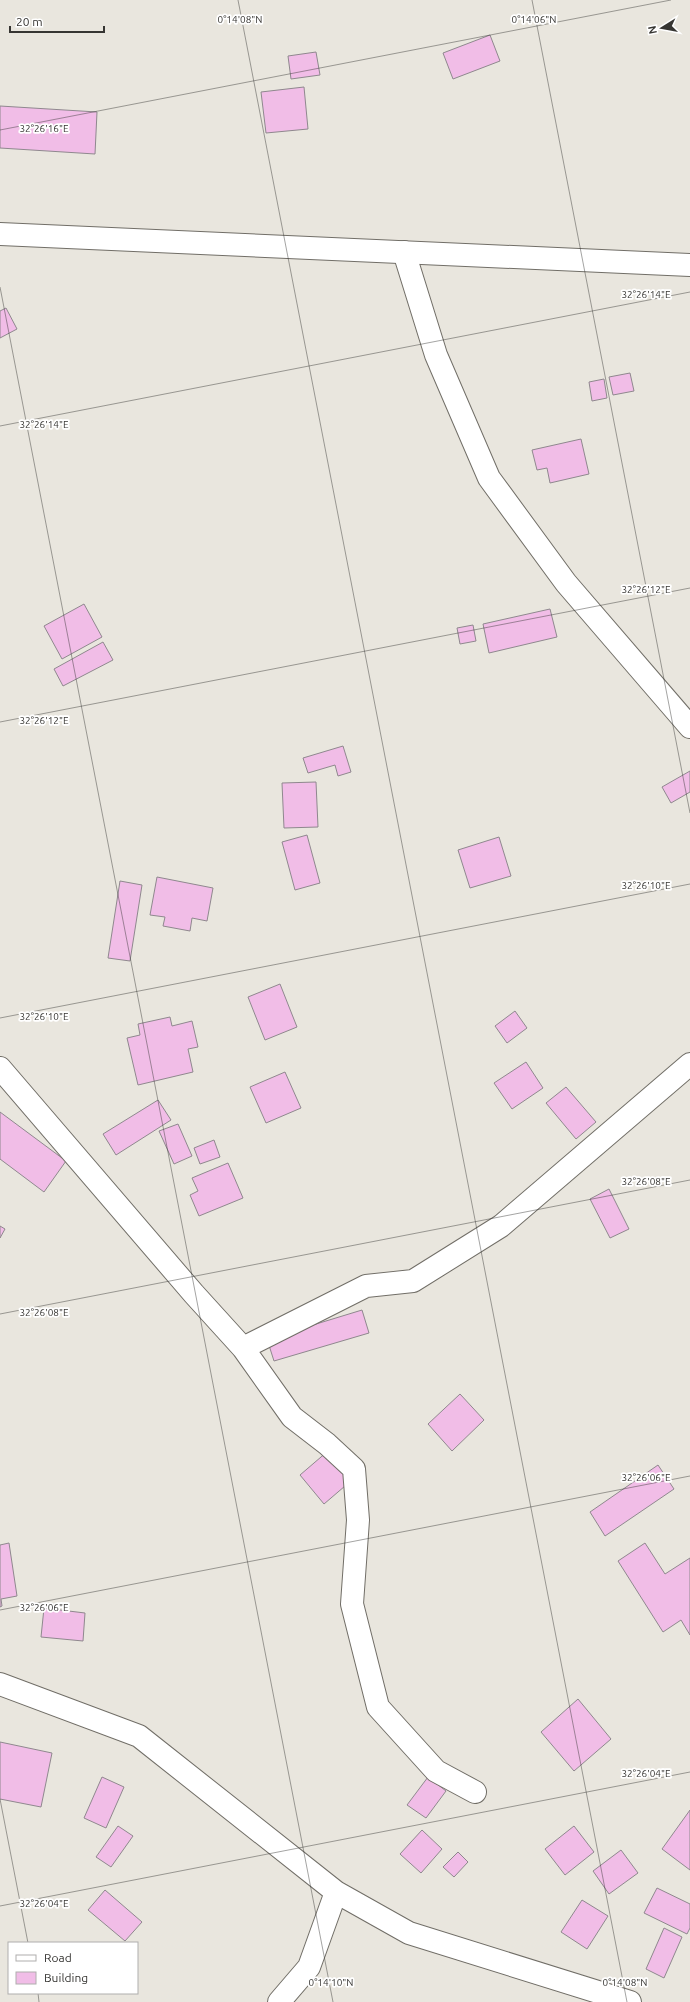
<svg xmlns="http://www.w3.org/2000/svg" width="690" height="2002" viewBox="0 0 690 2002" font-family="Ubuntu,sans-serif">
  <rect width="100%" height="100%" fill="#e9e6de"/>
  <!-- building -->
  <path fill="#f1bde7" stroke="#8f888e" d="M490,35L500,61L453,79L443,53Z
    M316,52L320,75L291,79L288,56Z
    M304,87L308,129L266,133L261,92Z
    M0,106L97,112L95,154L0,148Z
    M6,308L17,329L0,338V311Z
    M630,373L634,391L613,395L609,377Z
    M604,379L607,398L592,401L589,382Z
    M581,439L589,474L550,483L547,468L537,470L532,450Z
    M84,604L102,637L62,659L44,626Z
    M550,609L557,637L489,653L483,624Z
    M473,625L476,641L460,644L457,628Z
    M103,642L113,660L63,686L54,669Z
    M343,746L351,772L338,776L335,765L308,773L303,758Z
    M690,771V792L671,803L662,787Z
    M316,782L318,827L284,828L282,783Z
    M307,835L320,883L295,890L282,842Z
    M499,837L511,876L470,888L458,850Z
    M157,877L213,888L207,921L192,918L190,931L163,926L165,917L150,915Z
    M120,881L142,885L130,961L108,958Z
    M280,984L297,1027L265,1040L248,997Z
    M515,1011L527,1028L507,1043L495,1026Z
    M170,1017L172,1026L192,1021L198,1047L188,1049L193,1072L138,1085L127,1038L140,1035L138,1024Z
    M526,1062L543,1088L512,1109L494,1083Z
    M285,1072L301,1108L266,1123L250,1087Z
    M566,1087L596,1122L576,1139L546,1103Z
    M158,1100L171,1120L116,1155L103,1134Z
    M0,1112L66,1161L44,1192L0,1159Z
    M178,1124L192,1156L174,1164L159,1131Z
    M214,1140L220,1157L200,1164L194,1148Z
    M228,1163L243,1198L199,1216L190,1195L198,1191L192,1178Z
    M609,1189L629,1229L610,1238L590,1199Z
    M0,1226L5,1229L0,1238Z
    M362,1310L369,1333L274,1361L267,1339Z
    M460,1394L484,1420L452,1451L428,1424Z
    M328,1451L352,1480L324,1504L300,1475Z
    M658,1465L674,1489L605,1536L590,1512Z
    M9,1543L17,1596L1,1599L2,1606L0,1607V1545Z
    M645,1543L665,1574L690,1558V1635L681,1620L663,1632L618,1561Z
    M44,1608L85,1613L83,1641L41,1637Z
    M578,1699L611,1739L574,1771L541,1732Z
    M0,1742L52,1753L41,1807L0,1799Z
    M102,1777L124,1787L106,1828L84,1818Z
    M428,1777L446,1791L426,1818L407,1805Z
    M690,1810V1870L662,1849Z
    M118,1826L133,1836L111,1867L96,1857Z
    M574,1826L594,1852L565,1875L545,1849Z
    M422,1830L442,1849L421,1873L400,1854Z
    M621,1850L638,1873L609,1894L593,1871Z
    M458,1852L468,1862L454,1877L443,1867Z
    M657,1888L690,1904V1928L687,1934L644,1913Z
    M105,1890L142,1922L125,1941L88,1910Z
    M582,1900L608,1916L587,1949L561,1932Z
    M664,1928L682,1937L664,1978L646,1969Z"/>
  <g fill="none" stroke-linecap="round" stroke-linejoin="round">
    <defs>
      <path id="minor" d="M404,252L436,355L489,478L566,583L690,727
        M0,1068L194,1294L243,1348L366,1286L413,1281L501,1226L690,1064
        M243,1348L292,1417L327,1444L354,1469L358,1520L352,1604L378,1707L436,1771L475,1792
        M0,1684L139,1736L336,1892L409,1933L630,2002
        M279,2002L309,1967L336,1892"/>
      <path id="tertiary" d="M0,234L690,265"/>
    </defs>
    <!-- minor casing -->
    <use href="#minor" stroke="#716e67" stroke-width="24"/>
    <!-- tertiary casing -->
    <use href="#tertiary" stroke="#716e67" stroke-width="24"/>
    <!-- minor -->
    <use href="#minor" stroke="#fff" stroke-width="22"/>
    <!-- tertiary -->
    <use href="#tertiary" stroke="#fff" stroke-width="22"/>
  </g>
  <!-- ticks -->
  <path fill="none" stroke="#363532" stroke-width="1" stroke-opacity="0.45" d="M238,0L627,2002M532,0L690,813M0,130L671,0M0,287L333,2002M0,426L690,292M0,722L690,588M0,1018L690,884M0,1314L690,1180M0,1610L690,1476M0,1799L28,1943M0,1906L690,1772M38,1993L39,2002"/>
  <g font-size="10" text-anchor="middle" fill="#363532" stroke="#fff" stroke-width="3.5" stroke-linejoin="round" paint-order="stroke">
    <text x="240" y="23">0°14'08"N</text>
    <text x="534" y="23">0°14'06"N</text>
    <text x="44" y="132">32°26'16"E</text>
    <text x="646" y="298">32°26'14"E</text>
    <text x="44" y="428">32°26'14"E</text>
    <text x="646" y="593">32°26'12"E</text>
    <text x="44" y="724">32°26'12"E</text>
    <text x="646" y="889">32°26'10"E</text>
    <text x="44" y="1020">32°26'10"E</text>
    <text x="646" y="1185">32°26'08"E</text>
    <text x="44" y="1316">32°26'08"E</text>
    <text x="646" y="1481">32°26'06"E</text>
    <text x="44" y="1611">32°26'06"E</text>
    <text x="646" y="1777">32°26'04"E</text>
    <text x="44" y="1907">32°26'04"E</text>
    <text x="331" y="1986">0°14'10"N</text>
    <text x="625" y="1986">0°14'08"N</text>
  </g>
  <!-- legend -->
  <rect x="8" y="1942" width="130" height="52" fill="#ffffff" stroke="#afaead"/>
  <rect x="16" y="1955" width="20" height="6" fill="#ffffff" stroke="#afaead"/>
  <text x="44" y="1962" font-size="12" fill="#363532">Road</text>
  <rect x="16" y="1972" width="20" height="12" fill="#f1bde7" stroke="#afaead"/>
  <text x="44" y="1982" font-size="12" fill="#363532">Building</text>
  <!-- north arrow -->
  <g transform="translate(662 28) rotate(259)" stroke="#ffffff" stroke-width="3" paint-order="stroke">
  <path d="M0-3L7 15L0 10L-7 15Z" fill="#363532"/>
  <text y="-6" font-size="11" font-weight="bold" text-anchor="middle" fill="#363532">N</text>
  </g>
  <!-- scale -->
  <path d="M10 26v6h94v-6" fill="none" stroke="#363532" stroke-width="2"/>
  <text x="16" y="26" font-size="12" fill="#363532" stroke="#ffffff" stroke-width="3" paint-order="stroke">20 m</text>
</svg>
